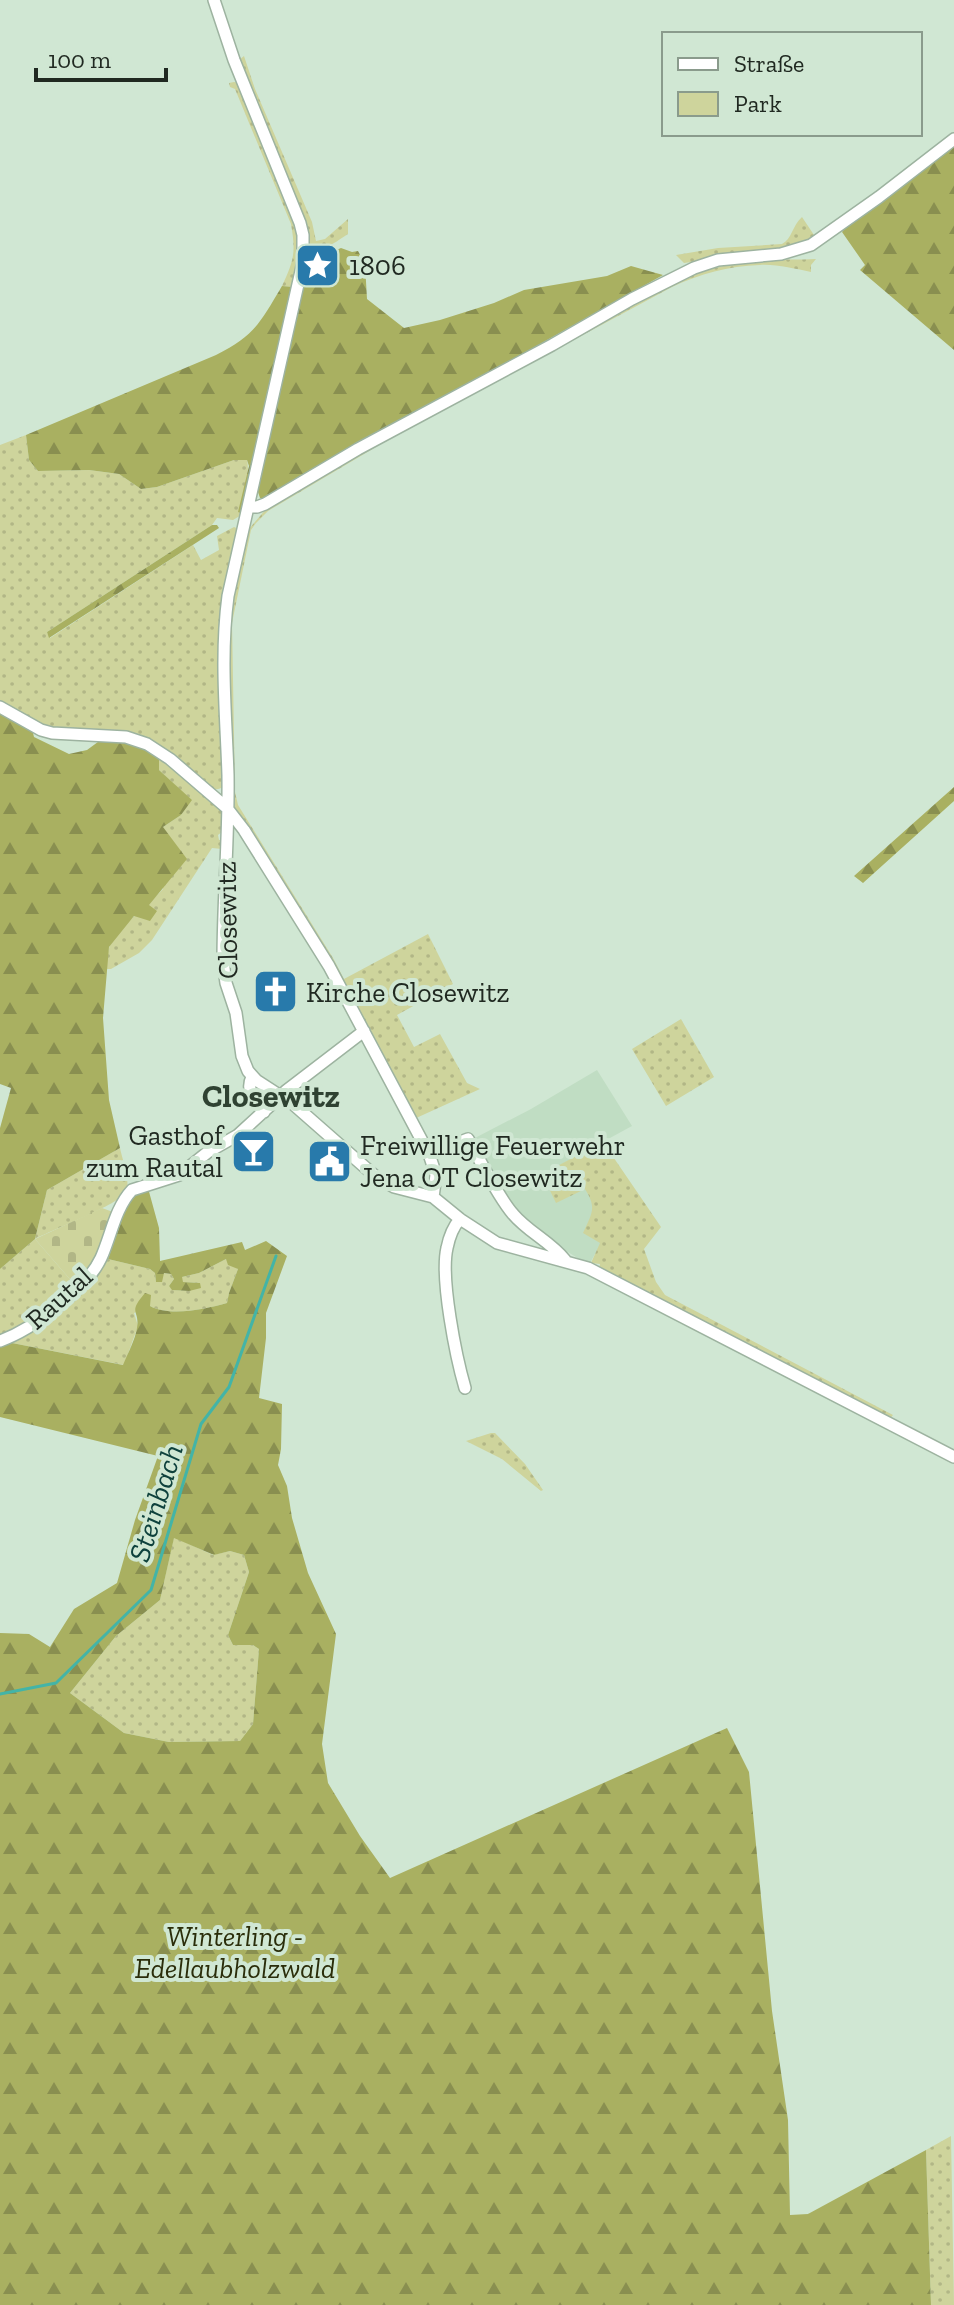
<svg xmlns="http://www.w3.org/2000/svg" width="954" height="2305" viewBox="0 0 954 2305" font-family="'Zilla Slab',serif">
  <defs>
    <pattern id="green-dots" width="8" height="8" patternUnits="userSpaceOnUse" patternTransform="scale(2)"><rect width="8" height="8" fill="#ced49c"/><path d="M2 2h.1M6 6h.1" fill="none" stroke="#b1b686" stroke-width="1.8" stroke-linecap="round"/></pattern>
    <pattern id="forest-firs" width="22" height="20" patternUnits="userSpaceOnUse" patternTransform="scale(2)"><rect width="22" height="20" fill="#a9b061"/><path d="M5 1l3.5 6h-7zM16 11l3.5 6h-7z" fill="#898f50"/></pattern>
    <pattern id="cemetery-stones" width="16" height="16" patternUnits="userSpaceOnUse" patternTransform="scale(2)"><rect width="16" height="16" fill="#ced49c"/><path d="M2 7V4a2 2 0 0 1 4 0v3zM10 15v-3a2 2 0 0 1 4 0v3z" fill="#b1b686"/></pattern>
  </defs>
  <rect width="100%" height="100%" fill="#d0e7d3"/>
  <!-- built -->
  <path fill="#c0ddc3" d="M597,1070L632,1126L542,1175L585,1188L592,1199L601,1243L589,1265L540,1235L514,1210L473,1139L531,1109Z"/>
  <!-- green -->
  <path fill="url(#green-dots)" d="M244,56L255,89L312,222L316,241L325,239L348,219V234C337,241 325,251 311,249L308,244L304,222L289,181L239,60Z
    M234,82L239,83L298,232V260L293,287L282,286C294,260 296,253 291,224L235,89L230,87L229,83Z
    M802,217L816,238L796,247L684,263L676,255L718,248L782,244C792,239 792,226 802,217Z
    M816,259L811,265V272C795,269 776,264 760,265C728,266 700,274 672,287L386,441L268,511L256,523L251,530L232,623L235,792L238,805L333,958L344,979L428,934L453,984L397,1015L414,1047L440,1034L467,1083L480,1089L414,1119L232,807L227,649L232,597L248,530L267,508L360,452L672,283C702,270 732,262 764,260C782,259 799,260 816,259Z
    M26,435L29,460L38,471L89,470L119,474L141,489L157,487L234,460H247C250,471 244,500 243,514L233,520L217,518L212,525L47,632L50,638L193,545L201,560L219,550L217,536L234,527L241,530L225,596L224,786C219,790 216,790 210,788L173,756L51,730L0,703V445Z
    M159,756L217,804L223,814V831L218,835L219,840H224L222,849L212,848L152,940L139,953L111,969H106C107,962 107,954 109,948C115,929 149,905 163,889V827L181,815L191,800L159,770Z
    M681,1019L714,1077L666,1106L632,1049Z
    M603,1142L661,1227L644,1249L656,1282L665,1295L893,1415L889,1420L599,1269L600,1264L591,1263L600,1243L583,1233C592,1213 597,1208 585,1189L556,1203L542,1174Z
    M120,1148C122,1159 131,1181 126,1192C120,1204 52,1230 35,1239L75,1285L42,1314L0,1337V1269L35,1239L47,1190Z
    M108,1259L150,1269L155,1273L156,1282L164,1273L171,1274L174,1279L169,1286L173,1290L189,1291L200,1283L182,1282V1277L199,1273L226,1259L238,1269L229,1293L227,1303C206,1309 170,1317 150,1306L134,1313L138,1326L124,1365L7,1342L92,1280Z
    M491,1433H495L525,1464L543,1490L541,1491L502,1459L466,1441Z
    M174,1537L213,1555L230,1551L244,1555L249,1572L228,1635L233,1645H253L259,1649L253,1724L240,1741L169,1742L124,1733L70,1693L116,1636L160,1600Z
    M951,2136L954,2305H931L926,2150Z"/>
  <!-- forest -->
  <path fill="url(#forest-firs)" fill-rule="evenodd" d="M954,143V350L860,270L865,265L842,232L848,224Z
    M341,248L352,252L358,251L365,264L367,299L404,328L440,320L494,303L524,290L607,276L631,266L663,275L266,498H260L257,489L305,275C311,262 328,253 341,248Z
    M282,286L293,287L243,514L238,512L249,466L247,460H234L157,487L141,489L119,474L89,470L38,471L29,460L26,435L216,355C255,335 260,323 282,286Z
    M212,525H217L219,528L49,638L47,632Z
    M2,713L32,729L34,737L69,754L87,750L102,739L135,744L159,756V770L192,800L181,815L163,827L187,859L149,905L157,911L150,921L134,916L109,947L103,1018L109,1100L120,1148L47,1190L35,1239L0,1269V1128L11,1088L0,1084V714Z
    M954,787V801L863,883L854,876Z
    M148,1188L159,1228L160,1261L242,1242L245,1250L266,1241L287,1256L266,1313V1338L259,1398L282,1404L281,1449L278,1465L287,1486L292,1518L308,1573L336,1634L322,1744L328,1783L360,1836L390,1878L727,1728L749,1772L772,2011L788,2120L790,2215L808,2214L926,2150L931,2305H0V1633L29,1634L50,1647L74,1609L117,1583L135,1520L158,1456L0,1417V1344L7,1342L123,1365C128,1353 135,1340 137,1328C140,1309 127,1314 145,1293L151,1295L150,1306C170,1317 206,1309 227,1303L229,1293L238,1269L228,1265L226,1259L199,1273L182,1277L183,1282L200,1283L201,1288L189,1291L172,1290L169,1286L174,1279L171,1274L164,1273L162,1282H156L155,1273L150,1269L108,1259L126,1208L133,1195ZM174,1538L214,1555L230,1551L244,1555L249,1572L228,1635L233,1645H253L259,1649L253,1724L240,1741L169,1742L124,1733L70,1693L116,1636L160,1600Z"/>
  <!-- cemetery -->
  <path fill="url(#cemetery-stones)" d="M102,1208L113,1212L95,1260L75,1285L35,1239Z"/>
  <g fill="none" stroke-linecap="round" stroke-linejoin="round">
    <!-- stream -->
    <path stroke="#43b4a7" stroke-width="3" d="M0,1694L56,1683L151,1590L201,1424L229,1387L276,1256"/>
    <defs>
      <path id="minor" d="M214,0L234,60L300,223L303,235V262L228,596C220,656 226,715 228,775C229,837 223,899 223,961L226,983L236,1013L242,1056L248,1071L256,1080L293,1104L375,1176L394,1187L433,1197L460,1219L497,1243L588,1268L954,1457
        M249,507H257L265,504L358,449L552,345L632,299L694,268L718,260L781,254L811,245L879,197L954,139
        M0,707L41,730L52,733L126,737L147,744L170,759L227,808L244,830L329,966L429,1154L436,1175L433,1197
        M252,1077C245,1091 255,1101 264,1112
        M429,1154L468,1139C480,1160 498,1197 513,1214C528,1232 551,1242 565,1260
        M460,1219C453,1227 449,1238 447,1248C440,1278 456,1357 465,1388
        M0,1341C33,1329 86,1290 101,1258C111,1236 115,1208 132,1190L179,1175L208,1152L238,1135L287,1090L364,1031"/>
    </defs>
    <!-- minor casing -->
    <use href="#minor" stroke="#9db3a0" stroke-width="14"/>
    <!-- minor -->
    <use href="#minor" stroke="#fff" stroke-width="11"/>
  </g>
  <!-- icons -->
  <defs>
    <symbol id="sight-square" viewBox="-11 -11 22 22"><rect x="-9" y="-9" width="18" height="18" rx="4" fill="#287aab" stroke="#d0e7d3"/><path d="M0-6L1.8-2.2L6-1.7L2.9 1.2L3.7 5.4L0 3.3L-3.7 5.4L-2.9 1.2L-6-1.7L-1.8-2.2Z" fill="#fff"/></symbol>
    <symbol id="church-square" viewBox="-11 -11 22 22"><rect x="-9" y="-9" width="18" height="18" rx="4" fill="#287aab" stroke="#d0e7d3"/><path d="M-1.2-6h2.4v3.5h3.3v2.4h-3.3V6h-2.4V-.1h-3.3v-2.4h3.3Z" fill="#fff"/></symbol>
    <symbol id="bar-square" viewBox="-11 -11 22 22"><rect x="-9" y="-9" width="18" height="18" rx="4" fill="#287aab" stroke="#d0e7d3"/><path d="M-6-5H6L.8 .8V4.5H3.5V6h-7V4.5H-.8V.8Z" fill="#fff"/></symbol>
    <symbol id="civic-square" viewBox="-11 -11 22 22"><rect x="-9" y="-9" width="18" height="18" rx="4" fill="#287aab" stroke="#d0e7d3"/><path d="M-.6-6.5H3V-4.5H.6V-3L4-1V1h2V6H-6V1h2V-1L-.6-3ZM-1.2 2.5V6h2.4V2.5Z" fill="#fff"/></symbol>
  </defs>
  <g fill-rule="evenodd">
    <use href="#sight-square" x="292" y="240" width="51" height="51"/>
    <use href="#church-square" x="250" y="966" width="51" height="51"/>
    <use href="#bar-square" x="228" y="1126" width="51" height="51"/>
    <use href="#civic-square" x="304" y="1136" width="51" height="51"/>
  </g>
  <g text-anchor="middle" dominant-baseline="central" stroke-width="8" stroke-linejoin="round" paint-order="stroke">
    <!-- poi labels -->
    <g font-size="28" fill="#202921" stroke="#d0e7d3" text-anchor="start">
      <text x="349" y="265">1806</text>
      <text x="306" y="992">Kirche Closewitz</text>
      <text x="223" y="1135" text-anchor="end">Gasthof<tspan x="223" dy="32">zum Rautal</tspan></text>
      <text x="360" y="1145">Freiwillige Feuerwehr<tspan x="360" dy="32">Jena OT Closewitz</tspan></text>
    </g>
    <!-- street labels -->
    <g font-size="28" fill="#202921" stroke="#d0e7d3">
      <text transform="translate(227 920) rotate(-91)">Closewitz</text>
      <text transform="translate(59 1298) rotate(-42)">Rautal</text>
    </g>
    <!-- park labels -->
    <g font-size="28" font-style="italic" fill="#2a2d0a" stroke="#d0e7d3">
      <text x="235" y="1936">Winterling -<tspan x="235" dy="32">Edellaubholzwald</tspan></text>
    </g>
    <!-- water labels -->
    <g font-size="30" font-style="italic" fill="#0e413c" stroke="#d0e7d3">
      <text transform="translate(156 1503) rotate(-73)">Steinbach</text>
    </g>
    <!-- quarter labels -->
    <g font-size="32" font-weight="bold" fill="#2f4232" stroke="#d0e7d3">
      <text x="271" y="1096">Closewitz</text>
    </g>
  </g>
  <!-- legend -->
  <rect x="662" y="32" width="260" height="104" fill="#d0e7d3" stroke="#8a9b8c" stroke-width="2"/>
  <rect x="678" y="58" width="40" height="12" fill="#ffffff" stroke="#8a9b8c" stroke-width="2"/>
  <text x="734" y="72" font-size="24" fill="#202921">Straße</text>
  <rect x="678" y="92" width="40" height="24" fill="#ced49c" stroke="#8a9b8c" stroke-width="2"/>
  <text x="734" y="112" font-size="24" fill="#202921">Park</text>
  <!-- scale -->
  <path d="M36 68v12h130v-12" fill="none" stroke="#202921" stroke-width="4"/>
  <text x="48" y="68" font-size="24" fill="#202921" stroke="#d0e7d3" stroke-width="6" paint-order="stroke">100 m</text>
</svg>
